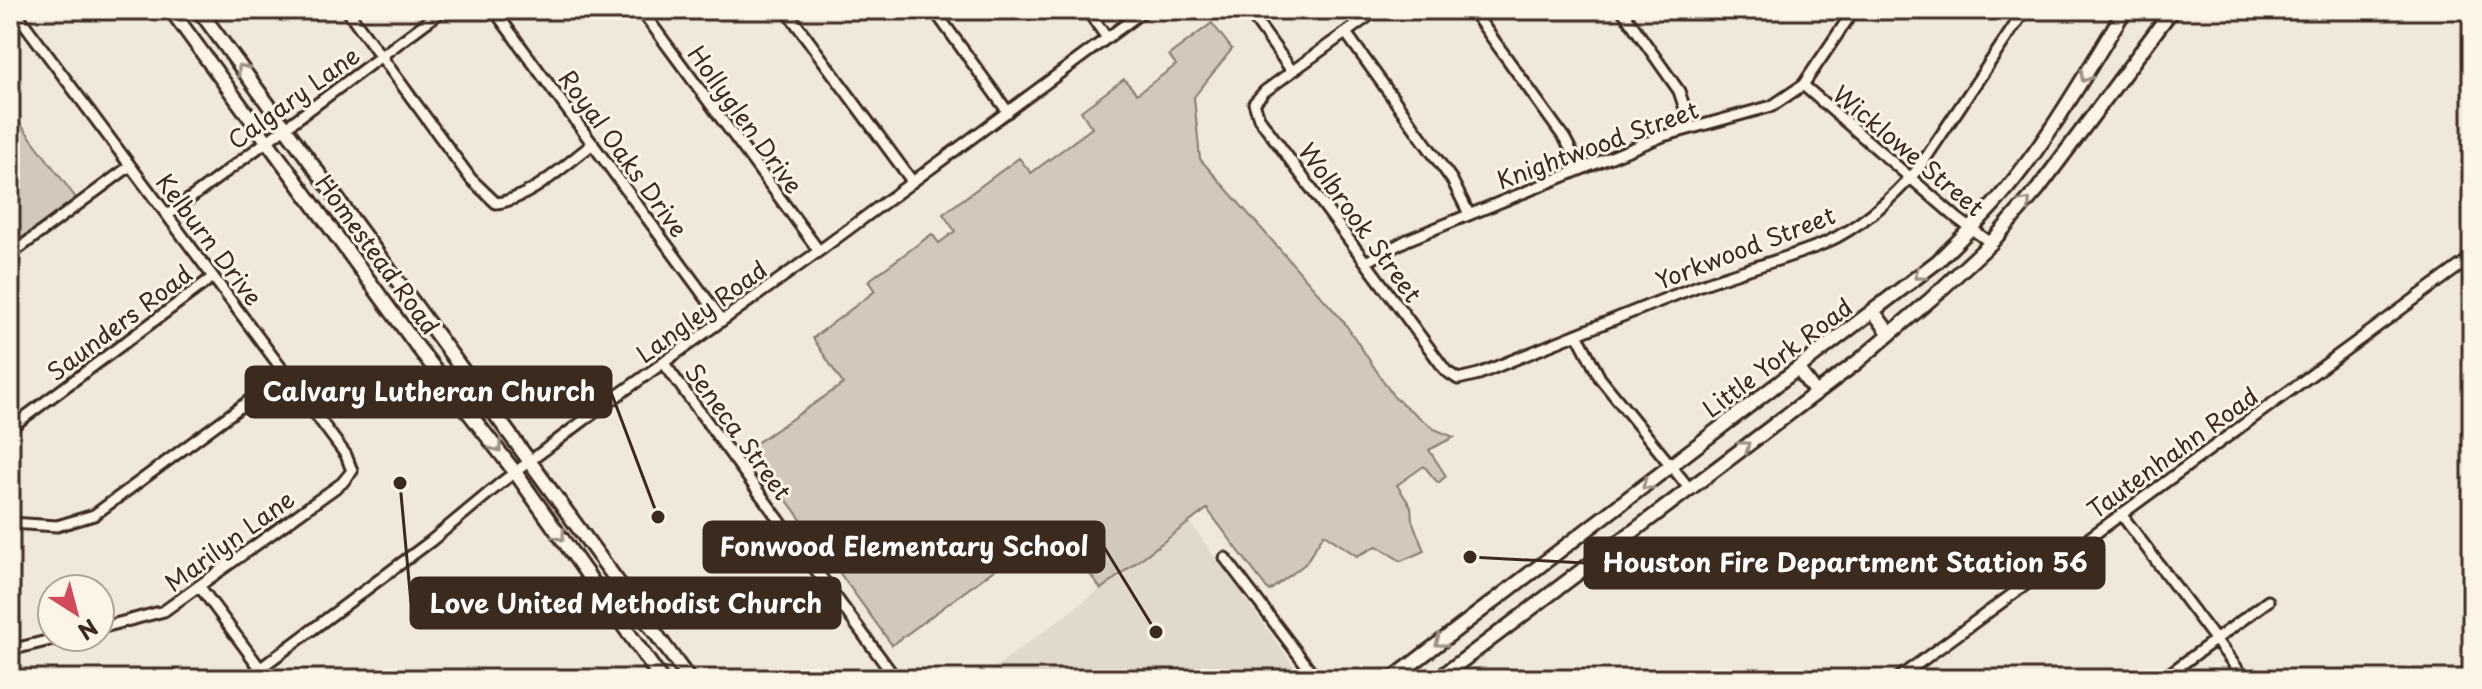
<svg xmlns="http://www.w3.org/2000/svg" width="2482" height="689" viewBox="0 0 2482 689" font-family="'Playpen Sans',sans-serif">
  <rect width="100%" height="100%" fill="#f0e9d9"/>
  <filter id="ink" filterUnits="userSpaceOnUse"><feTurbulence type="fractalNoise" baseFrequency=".0125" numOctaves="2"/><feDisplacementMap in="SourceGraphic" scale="16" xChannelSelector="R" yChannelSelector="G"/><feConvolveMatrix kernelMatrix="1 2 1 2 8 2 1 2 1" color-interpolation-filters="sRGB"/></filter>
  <g filter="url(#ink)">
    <!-- built -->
    <path fill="#e1d9c9" d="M1190,523L1301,676L1296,679H979Z"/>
    <!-- green -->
    <path fill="#d2c9ba" stroke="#867a6c" stroke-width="2" d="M1212,23L1232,49L1194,97L1200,159L1344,322L1394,397L1434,429L1454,437L1429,450L1446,476L1438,483L1424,466L1397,485L1411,507L1412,520L1424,551L1401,561L1377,546L1357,556L1324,534L1305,564L1269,591L1207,509L1101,589L1054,526L892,645L749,448L843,384L813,338L875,291L868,281L932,234L939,243L955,231L943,214L1019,158L1031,173L1092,128L1081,111L1124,79L1137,94L1176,65L1169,55Z
      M10,110L76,198L10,247Z"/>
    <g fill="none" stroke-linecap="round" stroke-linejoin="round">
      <defs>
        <path id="minor" d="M14,10L346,455L352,471L342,483L164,611L100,628
          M347,10L471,179L496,203C531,199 564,165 593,144
          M494,10L722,320
          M641,10L819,251
          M786,10L912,181
          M934,10L1008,112
          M1087,10L1107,38
          M1248,10L1292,71
          M1377,10L1265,91L1254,103L1259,118L1446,371L1458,379L1479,374C1550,345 1621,316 1693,288C1736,271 1782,261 1825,243C1862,226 1893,198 1919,168L2025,10
          M1472,10L1565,139L1581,169
          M1622,10L1679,91L1691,127
          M1346,33L1452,180L1469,214
          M1803,85L1958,219L1991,243
          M168,215L443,10
          M10,255L130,166
          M1366,262L1407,240L1663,136L1772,106L1803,85L1854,10
          M1577,334L1600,378L1689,488
          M663,362L896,679
          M10,428L213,277
          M2121,514L2245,679
          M10,523L57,526L94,515L285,374
          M1225,558L1317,679
          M200,587L260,668
          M10,650L63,637
          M246,679L431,541L502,482L603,406L819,251L1145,10
          M1897,679L2472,257
          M2162,679L2268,601"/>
        <path id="major" d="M171,10L416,345L515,472L661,679
          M199,10L689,679
          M1873,311L1890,334
          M1798,369L1816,393
          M1392,679L1938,261C1957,242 1976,224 1994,204C2046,145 2084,76 2125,10
          M1438,679L1856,363L1931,299L1991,243L2038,189L2172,10"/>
      </defs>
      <!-- minor casing -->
      <use href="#minor" stroke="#3b2a1e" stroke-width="15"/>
      <!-- major casing -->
      <use href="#major" stroke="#3b2a1e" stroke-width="18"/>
      <!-- minor -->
      <use href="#minor" stroke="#fcf5e5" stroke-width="9"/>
      <!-- major -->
      <use href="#major" stroke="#fcf5e5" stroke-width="12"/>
    </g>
    <!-- one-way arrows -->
    <defs><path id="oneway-chevron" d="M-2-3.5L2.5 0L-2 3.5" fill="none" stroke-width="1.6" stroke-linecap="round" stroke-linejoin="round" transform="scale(2)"/></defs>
    <g stroke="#9c9082">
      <use href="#oneway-chevron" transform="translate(242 69) rotate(-126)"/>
      <use href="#oneway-chevron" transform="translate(2085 77) rotate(122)"/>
      <use href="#oneway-chevron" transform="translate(2026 203) rotate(-48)"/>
      <use href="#oneway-chevron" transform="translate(1919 275) rotate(142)"/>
      <use href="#oneway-chevron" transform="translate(1745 446) rotate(-37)"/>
      <use href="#oneway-chevron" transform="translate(497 447) rotate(53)"/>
      <use href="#oneway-chevron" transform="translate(1647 485) rotate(143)"/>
      <use href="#oneway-chevron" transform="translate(560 536) rotate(55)"/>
      <use href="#oneway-chevron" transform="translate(1440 642) rotate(143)"/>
    </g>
  </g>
  <g text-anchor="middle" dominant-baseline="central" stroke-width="6" stroke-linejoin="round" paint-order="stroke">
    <!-- street labels -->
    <g font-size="24" fill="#3b2a1e" stroke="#fcf5e5">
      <text transform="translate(293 97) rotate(-36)">Calgary Lane</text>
      <text transform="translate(746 119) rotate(54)">Hollyglen Drive</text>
      <text transform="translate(1597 144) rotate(-20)">Knightwood Street</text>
      <text transform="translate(1909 150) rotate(40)">Wicklowe Street</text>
      <text transform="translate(624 153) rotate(54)">Royal Oaks Drive</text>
      <text transform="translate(1361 222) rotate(54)">Wolbrook Street</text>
      <text transform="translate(210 239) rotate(53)">Kelburn Drive</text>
      <text transform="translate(1745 247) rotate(-21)">Yorkwood Street</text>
      <text transform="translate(378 254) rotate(54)">Homestead Road</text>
      <text transform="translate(701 311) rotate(-36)">Langley Road</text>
      <text transform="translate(119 322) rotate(-37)">Saunders Road</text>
      <text transform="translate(1777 357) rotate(-37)">Little York Road</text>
      <text transform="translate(739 431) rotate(54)">Seneca Street</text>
      <text transform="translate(2172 452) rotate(-36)">Tautenhahn Road</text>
      <text transform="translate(229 540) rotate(-36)">Marilyn Lane</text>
    </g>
  </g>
  <!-- callouts -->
  <path fill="none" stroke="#3b2a1e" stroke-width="3" d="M658 517L611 392M1156 632L1104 547M1470 557L1585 563M400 483L411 603"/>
  <g fill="#3b2a1e" stroke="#fcf5e5" stroke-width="3">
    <circle cx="658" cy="517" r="8"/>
    <circle cx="1156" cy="632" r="8"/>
    <circle cx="1470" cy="557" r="8"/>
    <circle cx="400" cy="483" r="8"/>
  </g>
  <g fill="#3b2a1e" stroke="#3b2a1e" stroke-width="3">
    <rect x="246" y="367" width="365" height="50" rx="8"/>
    <rect x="704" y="522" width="400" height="50" rx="8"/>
    <rect x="1585" y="538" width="519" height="50" rx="8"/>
    <rect x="411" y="578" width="429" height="50" rx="8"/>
  </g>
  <g font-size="26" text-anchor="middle" font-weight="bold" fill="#fff">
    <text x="429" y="401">Calvary Lutheran Church</text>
    <text x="904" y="556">Fonwood Elementary School</text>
    <text x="1845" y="572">Houston Fire Department Station 56</text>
    <text x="626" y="613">Love United Methodist Church</text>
  </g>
  <!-- margin -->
  <rect width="2482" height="689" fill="none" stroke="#fcf5e5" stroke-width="40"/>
  <rect x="20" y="20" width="2442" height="649" fill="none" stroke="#3b2a1e" stroke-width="3" filter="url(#ink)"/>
  <!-- north arrow -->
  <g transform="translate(76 613) rotate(144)"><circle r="38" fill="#fcf5e5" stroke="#afa495" stroke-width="2"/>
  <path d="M0-6L14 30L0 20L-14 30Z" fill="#d1495b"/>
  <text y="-12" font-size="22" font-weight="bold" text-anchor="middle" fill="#3b2a1e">N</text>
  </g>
</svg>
